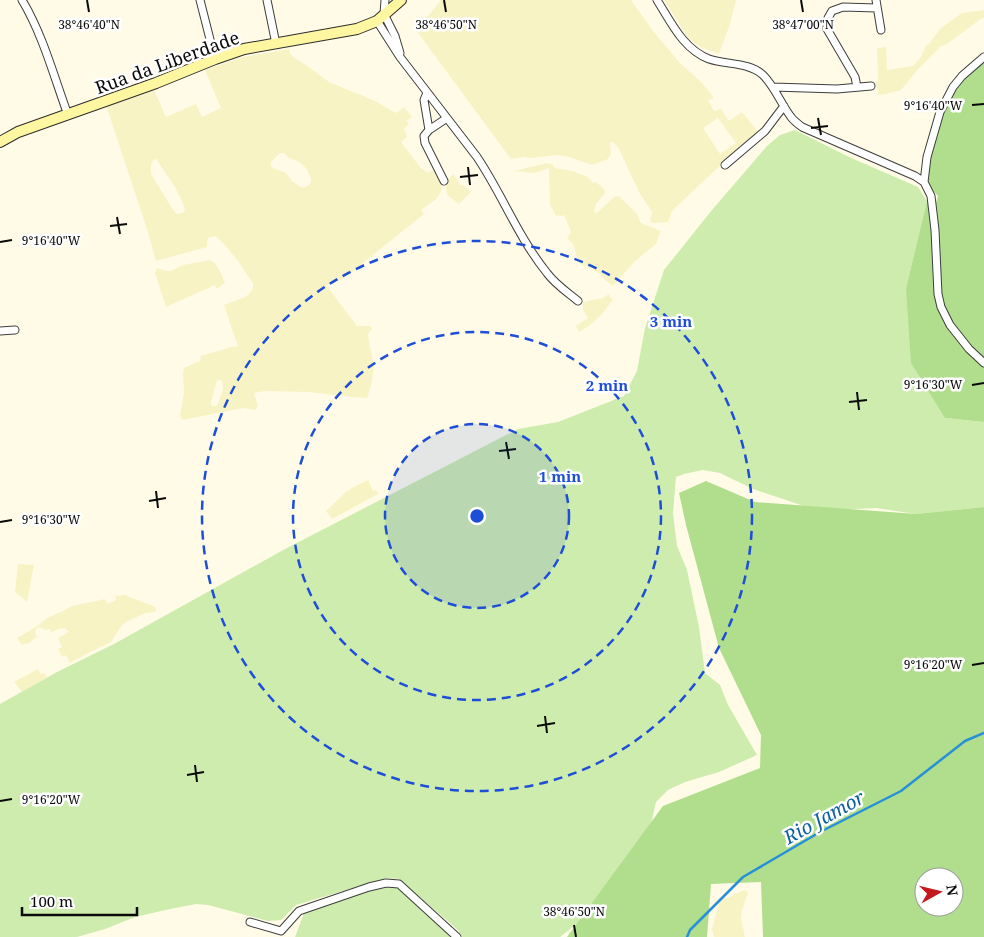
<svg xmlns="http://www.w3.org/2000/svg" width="984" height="937" viewBox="0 0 984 937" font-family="'Noto Serif',serif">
  <rect width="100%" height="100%" fill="#fffbe7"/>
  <!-- farmland -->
  <path fill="#f7f3c5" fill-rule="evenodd" d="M441,0H631L653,31L679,62L702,83L714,98L708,100L714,111L721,109L729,121L742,112L759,133L737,150L679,204L672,211L668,222L654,223L650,222L652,212L639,192L618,147L613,142L610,143L611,154L608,159L592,165L569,157L558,155L530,158L524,157L511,159L416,30L419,26H420ZM718,118L736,143L720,154L703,128Z
    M664,0H736L730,24L719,54L700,47L688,38Z
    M984,10V18H982L947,44L941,46L919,68L901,90L882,95L878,94L876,82H878L877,48L886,47L887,70L913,66L921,57L927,44L928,45L941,28L962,13Z
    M289,49L290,53L293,57L306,65L329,82L373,100L396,113L404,107L412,117L406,121L409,124L404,128L407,137L401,142L420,167L428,173L434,169L443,183L441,192L436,199L421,210L424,214L343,279L326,285L357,326H371L372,330L370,331L368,335L374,366L371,386L367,398L353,397L308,392L265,391L254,393L258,406L255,410L243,408L182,420L180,416L184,393L183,373L184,368L200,361L201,356L235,346L236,347H238L224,305L245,297L250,293L253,288V283L238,261L223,243L215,236L208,238L207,241V247L156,261L147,229L106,105L154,90L166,117L196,104L202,117L221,108L205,70L243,57ZM280,153H284L289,158L299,162L306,168L311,178V182L308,186L303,188L299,186L292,181L286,173L273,168L271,165V162ZM156,159L175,187L182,201L185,210L183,213L177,214L173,210L151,174V164L153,160ZM217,380H219L222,381L223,389L218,404L216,406H213L211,405V402Z
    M547,163L549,164H552L555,168L572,171L588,177L593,183L596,182L604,189L605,193L596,204L594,212L597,213L599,211L614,197L619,196L637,214L640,222L643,224L661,231L656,244L634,262L613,286L606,281L599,273L579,263L573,244L567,238L570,234L571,231L564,215L560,216L559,215L556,216L550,205L549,168L535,173L514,171Z
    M454,174L460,185H463L467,188V189L471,192L459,204L447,195L445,181Z
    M210,260L215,263L221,273L225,283L217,289L215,285L166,307L155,273L157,268L166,271H171L183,265Z
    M609,294L610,297L613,300L601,315L589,326L579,332L576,326L588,318L583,310V302L603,298Z
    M368,480L373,491L376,490L378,494L332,519L326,511L347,491H349L350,489Z
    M18,564L34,565L27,602L15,592Z
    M125,595L155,607L156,611L154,612L145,613L126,622L122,625L111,642L90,652L70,663L66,655L62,657L58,649L62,647L58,638L69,632L65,628L61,629L60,628L51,633L50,629L46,630L39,627L37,628L35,632L37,637L29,643L22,645L17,638L39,625L47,618L63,611L72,606L105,599L108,604L116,600L115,596Z
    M38,669L41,674L44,673L47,677L22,692L14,682Z
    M744,890L747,891L748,893L742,910L741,919L745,937H714L712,929L720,898H727Z"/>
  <!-- green -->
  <path fill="#ceecae" d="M795,130L849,157L918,187L927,201L906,288L945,418L984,422V507L916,514L876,508L835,510L804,506L753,489L720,473L703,470L684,474L676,477L673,513L677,546L687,570L699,627L705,673L720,685L728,705L757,755L719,772L685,782L668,790L656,802L645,852L579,922L560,937H462L458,930L399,879L386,878L296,905L281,920L268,921L208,905L196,904L170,909L135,917L105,929L77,937H0V704L57,672L114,644L285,549L518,429L558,422L624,396L637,371L645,328L664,270L712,210L767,146L780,135Z
    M386,885H394L403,891L452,937H295L304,913Z"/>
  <!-- forest -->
  <path fill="#b0de8c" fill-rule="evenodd" d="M984,59V422L945,418L911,363L906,288L927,201L936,203L938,196L926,183L929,157L947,102L953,92L969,72Z
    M706,481L755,502L916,514L984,507V937H763L761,882L711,884L707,937H567L663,806L760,768L761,735L719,648L686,525L679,493ZM924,877H954V907H924Z"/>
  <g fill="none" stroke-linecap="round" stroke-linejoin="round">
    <!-- stream -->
    <path stroke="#2890d8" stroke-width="2.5" d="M687,937L690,930L743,877L820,832L901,791L965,741L984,733"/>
    <defs>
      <path id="street" d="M22,0C43,35 54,77 68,115
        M200,0L215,59
        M267,0L276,44
        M385,0L384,14L395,36L400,53
        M657,0C671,22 683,49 709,59C727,65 749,62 763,75C775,87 781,104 791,117C794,121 798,124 802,127L915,176L924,182
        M876,0L881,30
        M377,21L400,57L477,157C502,194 518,237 547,273C555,284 567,292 578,301
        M984,57L962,76L953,87L940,112L927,157L924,182L931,196L935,230L938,294L941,307L950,325L969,349L984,363
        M773,87L837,89L871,86
        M857,87L855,77L827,29L828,18L832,11L843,7L877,8
        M427,93L424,100L429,130L447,118
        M429,130L424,136L425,143L444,181
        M725,165L765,131L784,106
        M0,331L15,330
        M250,922L281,931L299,911L369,887L386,883L399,884L457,937"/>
      <path id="secondary" d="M0,142L18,132L156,83L215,59L244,49L357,29L377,21L401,0"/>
    </defs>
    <!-- street casing -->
    <use href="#street" stroke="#3d3d3d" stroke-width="9"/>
    <!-- secondary casing -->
    <use href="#secondary" stroke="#2c2c2c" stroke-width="12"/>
    <!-- street -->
    <use href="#street" stroke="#fff" stroke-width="7"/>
    <!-- secondary -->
    <use href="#secondary" stroke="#fff6a2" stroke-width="10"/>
  </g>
  <!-- ticks -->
  <path fill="none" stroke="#0a0a0a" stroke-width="2" d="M87,0L89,12M444,0L446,12M801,0L803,12M972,105L984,104M818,118L821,135M811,128L828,126M468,167L470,185M460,177L478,175M117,217L120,234M110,226L127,224M0,242L12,240M972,385L984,383M857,392L859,410M849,402L867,400M506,442L509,459M499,451L516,449M156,491L158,508M149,501L166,498M0,522L12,520M972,665L984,663M545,716L547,733M537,726L555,723M195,765L197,782M187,775L204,772M0,801L12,799M574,925L576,937"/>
  <!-- distance rings -->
  <circle cx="477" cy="516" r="92" fill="#1d4ed8" fill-opacity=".12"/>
  <g fill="none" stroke="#1d4ed8" stroke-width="2.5" stroke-dasharray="9 6">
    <circle cx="477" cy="516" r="92"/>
    <circle cx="477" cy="516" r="184"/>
    <circle cx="477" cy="516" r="275"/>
  </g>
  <g text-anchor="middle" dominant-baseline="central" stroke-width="5" stroke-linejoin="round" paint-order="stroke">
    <!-- street labels -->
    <g font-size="18" fill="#0a0a0a" stroke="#fff">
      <text transform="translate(167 62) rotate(-20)">Rua da Liberdade</text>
    </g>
    <!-- water labels -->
    <g font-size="19" font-style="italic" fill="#0b60a4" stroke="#fff">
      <text transform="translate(824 817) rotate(-29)">Rio Jamor</text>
    </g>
  </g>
  <g font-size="12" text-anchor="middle" fill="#0a0a0a" stroke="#fff" stroke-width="5" stroke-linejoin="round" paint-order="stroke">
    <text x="89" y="29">38°46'40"N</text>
    <text x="446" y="29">38°46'50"N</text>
    <text x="803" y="29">38°47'00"N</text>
    <text x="933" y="110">9°16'40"W</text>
    <text x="51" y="245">9°16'40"W</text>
    <text x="933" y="389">9°16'30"W</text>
    <text x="51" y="524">9°16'30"W</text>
    <text x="933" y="669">9°16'20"W</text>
    <text x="51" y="804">9°16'20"W</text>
    <text x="574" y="916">38°46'50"N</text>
  </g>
  <circle cx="477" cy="516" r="8" fill="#1d4ed8" stroke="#fff" stroke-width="2.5"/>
  <g font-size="15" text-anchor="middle" font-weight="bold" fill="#1d4ed8" stroke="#fff" stroke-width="5" stroke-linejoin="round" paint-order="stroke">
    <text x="671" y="327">3 min</text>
    <text x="607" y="391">2 min</text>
    <text x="560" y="482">1 min</text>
  </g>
  <!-- north arrow -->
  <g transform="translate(939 892) rotate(82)"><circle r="24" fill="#ffffff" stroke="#9d9d9d"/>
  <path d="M0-4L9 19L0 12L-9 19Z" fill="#c4181f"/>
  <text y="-8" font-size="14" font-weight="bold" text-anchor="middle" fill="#0a0a0a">N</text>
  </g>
  <!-- scale -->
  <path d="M22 907v8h115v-8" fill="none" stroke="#0a0a0a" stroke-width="2.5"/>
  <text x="30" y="907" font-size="15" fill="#0a0a0a" stroke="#ffffff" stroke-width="4" paint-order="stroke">100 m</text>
</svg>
